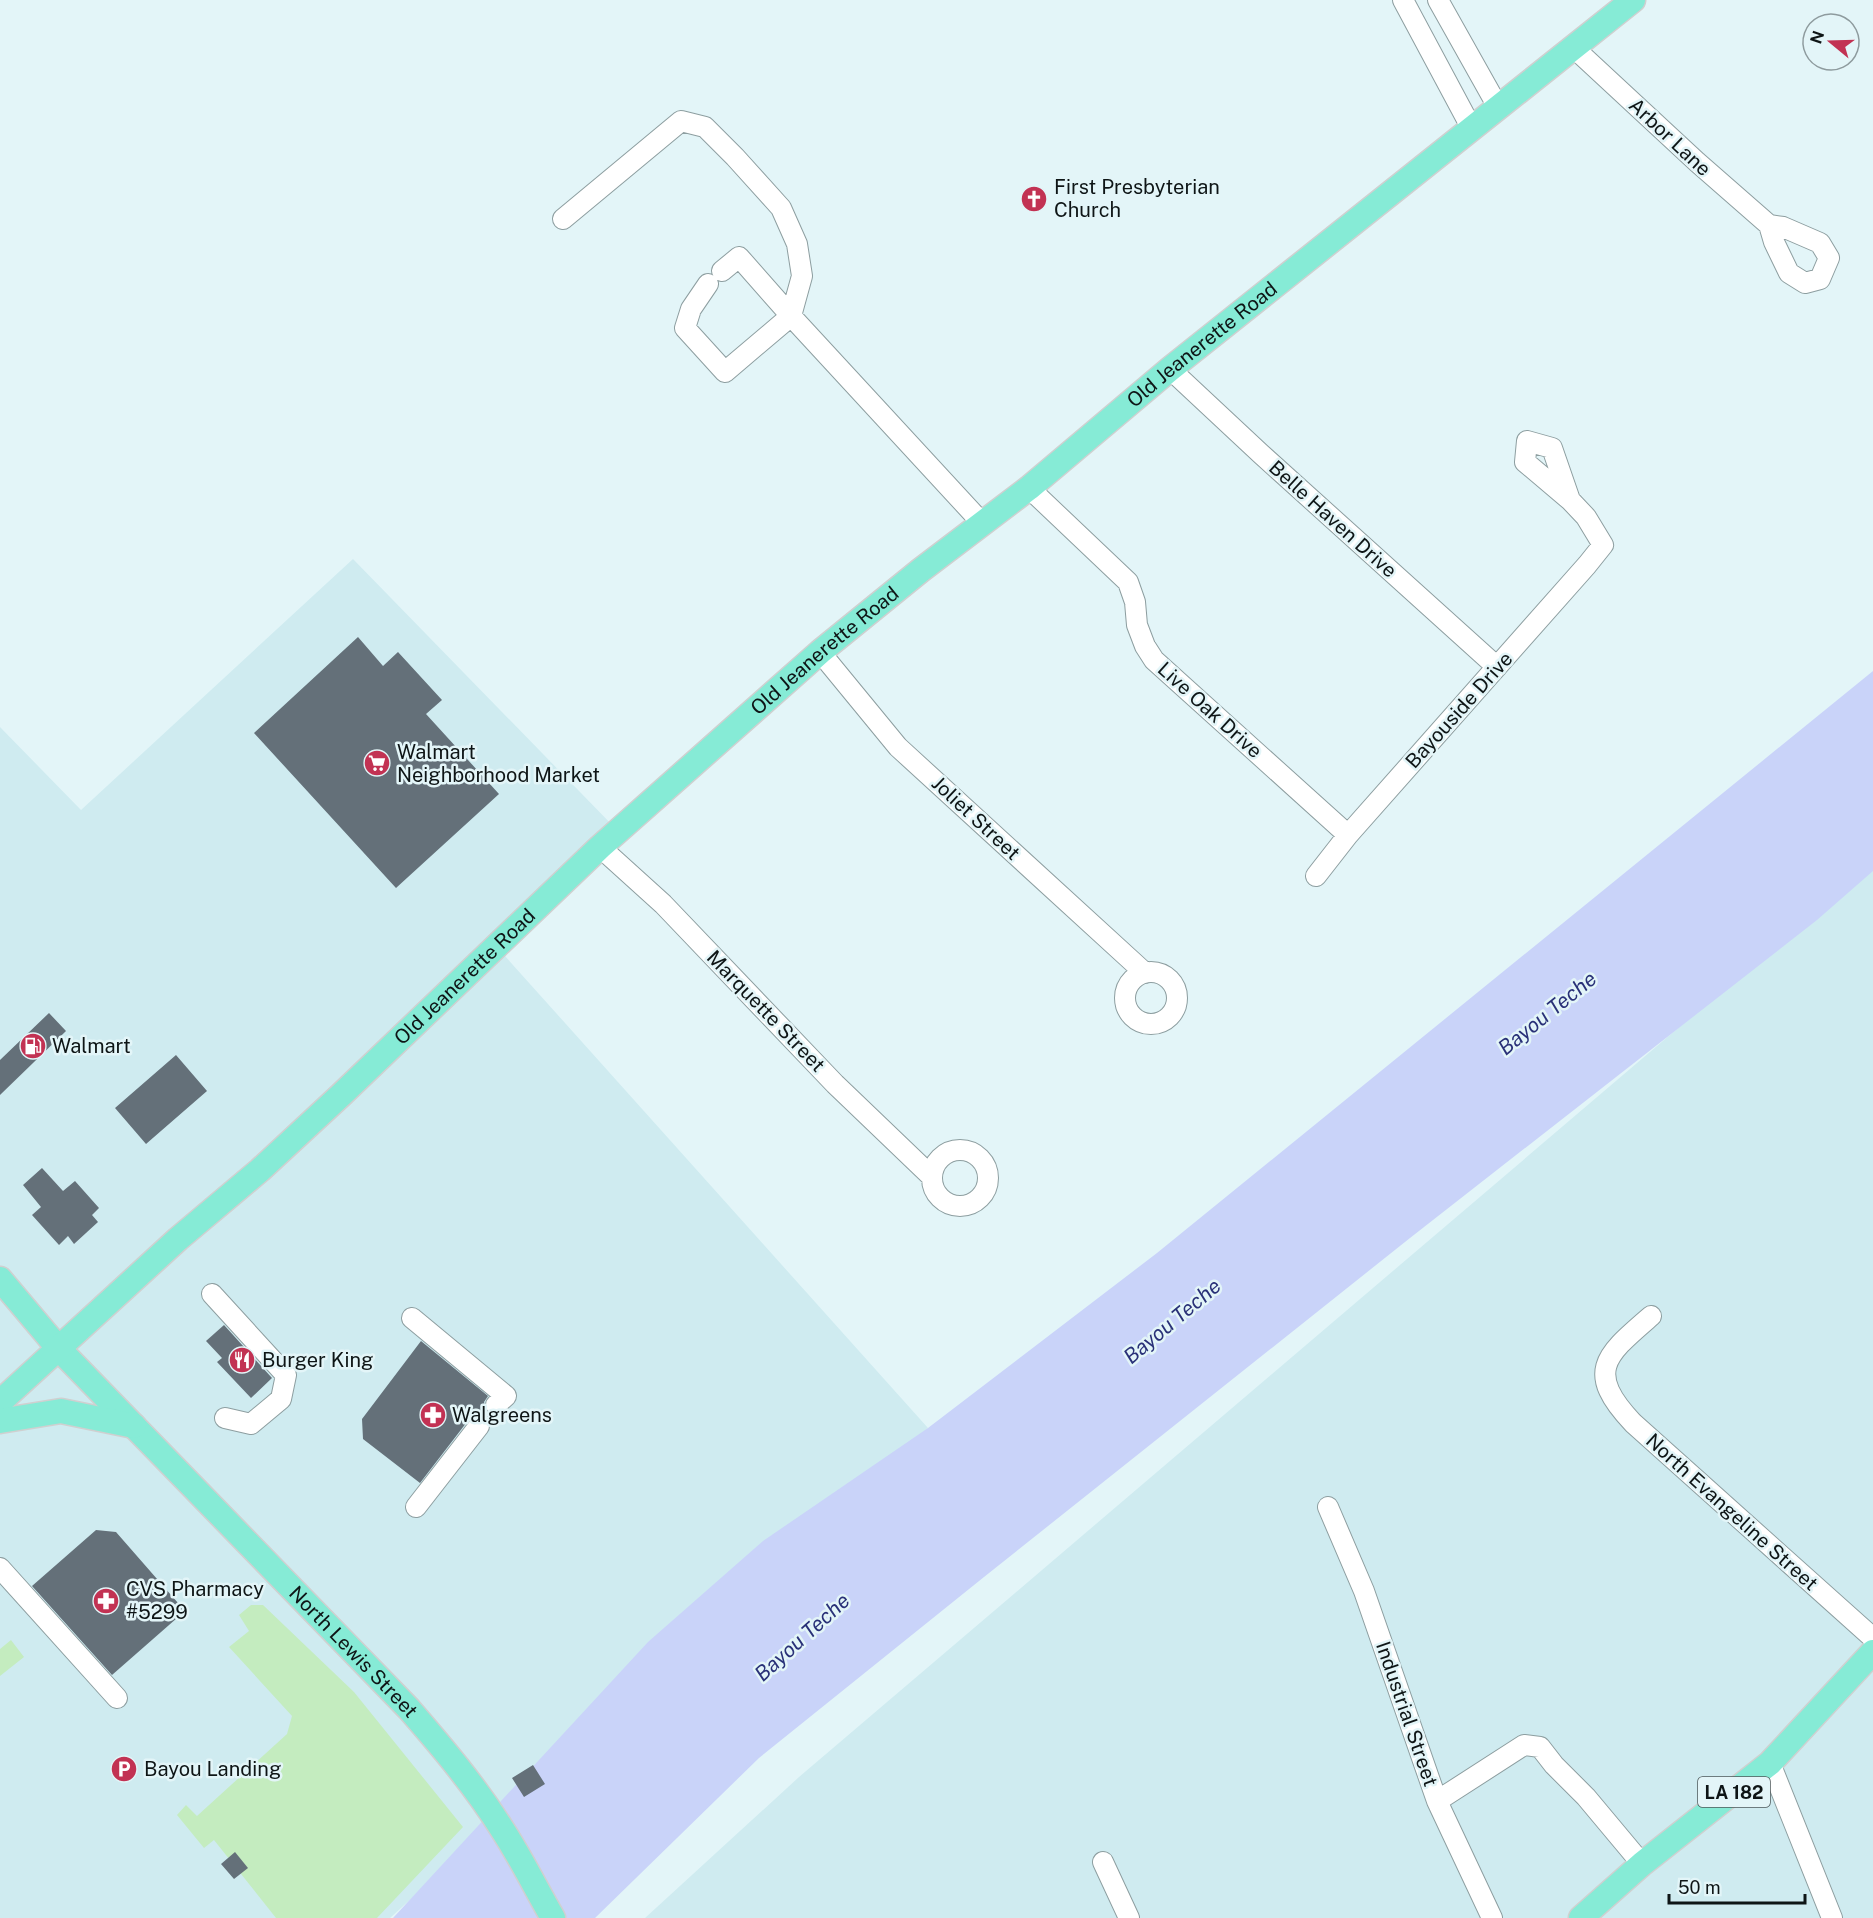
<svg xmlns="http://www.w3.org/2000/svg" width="1873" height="1918" viewBox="0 0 1873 1918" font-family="'Public Sans',sans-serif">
  <rect width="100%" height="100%" fill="#e3f5f8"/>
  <!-- built -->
  <path fill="#cfebf0" d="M353,559L618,831L496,946L928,1428L390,1918H0V727L81,810Z
    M1873,862V1918H645L799,1777Z"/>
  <!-- green -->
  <path fill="#c4ecbf" d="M251,1605H263L354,1692L463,1827L377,1918H276L214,1840L204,1848L177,1815L186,1805L197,1816L287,1734L292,1716L229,1647L249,1631L239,1615Z
    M11,1640L24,1657L0,1676V1649Z"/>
  <!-- water -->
  <path fill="#c9d3f9" d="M1873,671V871L1817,920L1410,1238L984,1577L759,1758L595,1918H393L648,1642L763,1541L928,1428L1157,1253Z"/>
  <!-- building -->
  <path fill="#647079" d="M358,637L383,666L398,652L442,700L426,714L499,794L396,888L254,733Z
    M49,1013L66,1031L0,1095V1060Z
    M176,1055L207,1091L146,1144L115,1108Z
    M42,1168L63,1191L75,1181L99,1208L92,1215L98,1222L74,1244L68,1236L59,1245L32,1215L41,1207L23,1185Z
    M224,1325L272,1378L251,1398L217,1362L222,1358L206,1341Z
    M421,1341L488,1396L484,1402L487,1413L492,1416L498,1417L491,1427L487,1417L481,1414L475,1415L470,1418L420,1483L363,1439L362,1419Z
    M96,1530L116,1532L185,1611L112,1675L32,1586Z
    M533,1765L545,1784L524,1797L512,1778Z
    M235,1852L248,1868L234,1879L221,1864Z"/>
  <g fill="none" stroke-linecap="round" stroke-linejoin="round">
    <defs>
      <path id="minor" d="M1403,0L1472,129
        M1438,0L1498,107
        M1573,47L1697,162L1769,225L1783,227L1820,243L1829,258L1820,279L1805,283L1789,273L1774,242L1769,225
        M563,219L681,121L705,127L735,157L781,208L797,244L802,276L791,316L982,523
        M708,284L691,309L685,328L725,372L791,316L739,257L722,271
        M1170,369L1261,454L1497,667
        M1029,488L1128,582L1135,602L1137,625L1145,646L1154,660L1348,835
        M820,652L898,747L1145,973
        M600,847L663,904L835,1084L932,1177
        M1316,876L1348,835L1587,565L1603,545L1586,517L1570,500L1525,462L1527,441L1552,448L1570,500
        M1125 998a26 26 0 1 1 52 0a26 26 0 1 1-52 0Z
        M932 1178a28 28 0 1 1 56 0a28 28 0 1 1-56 0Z
        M212,1294L286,1375L281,1399L251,1424L225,1418
        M1651,1316C1606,1355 1584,1371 1633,1423L1873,1638
        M412,1318L506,1396L496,1405
        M416,1507L479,1426
        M1328,1507L1364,1591L1437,1801L1492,1918
        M0,1568L117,1698
        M1770,1763L1832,1918
        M1437,1801L1524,1745L1540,1747L1554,1765L1586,1797L1642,1864
        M1103,1862L1129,1918"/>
      <g id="major">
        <path id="s1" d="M0,1279L59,1349L409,1709C442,1747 475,1786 502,1829C521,1858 536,1889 553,1918"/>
        <path id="s2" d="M0,1402L178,1239L260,1170L341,1095L600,847L820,652L921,570L1029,488L1170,369L1633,0"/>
        <path d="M0,1421L61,1411L134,1426"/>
        <path d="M1581,1918L1642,1864L1770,1763L1873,1652"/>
      </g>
    </defs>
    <!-- minor casing -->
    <use href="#minor" stroke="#8d9ea0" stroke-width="22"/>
    <!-- major casing -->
    <use href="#major" stroke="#cfd0d0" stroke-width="27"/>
    <!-- minor -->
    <use href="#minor" stroke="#fff" stroke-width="20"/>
    <!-- major -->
    <use href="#major" stroke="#86ebd6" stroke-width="24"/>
  </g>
  <!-- icons -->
  <defs>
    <symbol id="church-disc" viewBox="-11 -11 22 22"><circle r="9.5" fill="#c23253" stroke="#e3f5f8"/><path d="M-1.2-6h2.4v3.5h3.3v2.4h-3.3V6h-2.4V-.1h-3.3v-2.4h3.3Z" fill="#fff"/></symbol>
    <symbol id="supermarket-disc" viewBox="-11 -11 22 22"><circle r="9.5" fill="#c23253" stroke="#e3f5f8"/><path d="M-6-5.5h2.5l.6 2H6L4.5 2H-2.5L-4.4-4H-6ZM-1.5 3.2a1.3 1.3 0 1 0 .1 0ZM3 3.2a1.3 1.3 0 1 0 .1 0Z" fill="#fff"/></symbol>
    <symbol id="fuel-disc" viewBox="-11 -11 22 22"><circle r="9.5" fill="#c23253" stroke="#e3f5f8"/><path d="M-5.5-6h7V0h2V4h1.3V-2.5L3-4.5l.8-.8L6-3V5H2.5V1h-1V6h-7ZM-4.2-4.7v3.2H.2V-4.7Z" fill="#fff"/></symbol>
    <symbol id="restaurant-disc" viewBox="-11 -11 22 22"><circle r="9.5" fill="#c23253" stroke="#e3f5f8"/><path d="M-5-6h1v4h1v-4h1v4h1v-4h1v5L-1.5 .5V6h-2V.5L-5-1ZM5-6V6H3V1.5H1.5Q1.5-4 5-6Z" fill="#fff"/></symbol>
    <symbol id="pharmacy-disc" viewBox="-11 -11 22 22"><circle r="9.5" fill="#c23253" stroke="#e3f5f8"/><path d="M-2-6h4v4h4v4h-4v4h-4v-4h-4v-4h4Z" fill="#fff"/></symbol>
    <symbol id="parking-disc" viewBox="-11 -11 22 22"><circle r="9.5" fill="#c23253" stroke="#e3f5f8"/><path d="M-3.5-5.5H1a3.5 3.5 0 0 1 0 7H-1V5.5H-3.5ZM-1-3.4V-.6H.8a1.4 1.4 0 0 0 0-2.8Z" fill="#fff"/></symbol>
  </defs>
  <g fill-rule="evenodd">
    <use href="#church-disc" x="1019" y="184" width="30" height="30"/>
    <use href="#supermarket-disc" x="362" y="748" width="30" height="30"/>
    <use href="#fuel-disc" x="18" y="1031" width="30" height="30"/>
    <use href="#restaurant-disc" x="227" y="1345" width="30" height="30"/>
    <use href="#pharmacy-disc" x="418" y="1400" width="30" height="30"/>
    <use href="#pharmacy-disc" x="91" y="1586" width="30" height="30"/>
    <use href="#parking-disc" x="109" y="1754" width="30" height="30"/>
  </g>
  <g text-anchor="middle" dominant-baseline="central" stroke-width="5" stroke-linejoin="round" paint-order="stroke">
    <!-- shield labels -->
    <rect fill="#e3f5f8" stroke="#4e585a" stroke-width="1.5" x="1698" y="1777" width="72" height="30" rx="4.5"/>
    <g font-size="18" font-weight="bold" fill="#0e1516">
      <text x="1734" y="1792">LA 182</text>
    </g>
    <!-- street labels -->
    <g font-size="20" fill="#0e1516" stroke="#e3f5f8">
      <text transform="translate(1670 137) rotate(43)">Arbor Lane</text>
      <text stroke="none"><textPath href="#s2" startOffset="1602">Old Jeanerette Road</textPath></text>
      <text transform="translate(1333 519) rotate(42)">Belle Haven Drive</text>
      <text stroke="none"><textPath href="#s2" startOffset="1116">Old Jeanerette Road</textPath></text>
      <text transform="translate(1210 710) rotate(42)">Live Oak Drive</text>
      <text transform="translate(1459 710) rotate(-48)">Bayouside Drive</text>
      <text transform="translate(976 818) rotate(43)">Joliet Street</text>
      <text stroke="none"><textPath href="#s2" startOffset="630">Old Jeanerette Road</textPath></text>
      <text transform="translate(766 1011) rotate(46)">Marquette Street</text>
      <text transform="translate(1732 1512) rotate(42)">North Evangeline Street</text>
      <text stroke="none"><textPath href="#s1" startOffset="514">North Lewis Street</textPath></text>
      <text transform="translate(1407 1714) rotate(71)">Industrial Street</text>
    </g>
    <!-- poi labels -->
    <g font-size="20" fill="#0e1516" stroke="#e3f5f8" text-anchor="start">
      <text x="1054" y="187">First Presbyterian<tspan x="1054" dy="23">Church</tspan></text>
      <text x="397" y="752">Walmart<tspan x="397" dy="23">Neighborhood Market</tspan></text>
      <text x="52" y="1046">Walmart</text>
      <text x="262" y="1360">Burger King</text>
      <text x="452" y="1415">Walgreens</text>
      <text x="126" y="1589">CVS Pharmacy<tspan x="126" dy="23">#5299</tspan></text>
      <text x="144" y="1769">Bayou Landing</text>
    </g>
    <!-- water labels -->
    <g font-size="21" font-style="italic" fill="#293178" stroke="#e3f5f8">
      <text transform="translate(1547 1013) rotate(-39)">Bayou Teche</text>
      <text transform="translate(1172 1321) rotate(-40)">Bayou Teche</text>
      <text transform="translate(802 1637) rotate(-42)">Bayou Teche</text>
    </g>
  </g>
  <!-- north arrow -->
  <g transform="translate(1831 42) rotate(289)"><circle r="28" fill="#e3f5f8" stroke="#8e9b9e" stroke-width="1.5"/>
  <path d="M0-4.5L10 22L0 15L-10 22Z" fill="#c23253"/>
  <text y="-9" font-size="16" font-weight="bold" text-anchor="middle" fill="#0e1516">N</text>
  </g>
  <!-- scale -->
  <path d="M1669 1894v9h136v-9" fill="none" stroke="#0e1516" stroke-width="3"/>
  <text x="1678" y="1894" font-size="18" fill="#0e1516" stroke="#e3f5f8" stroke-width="4.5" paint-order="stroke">50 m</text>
</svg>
